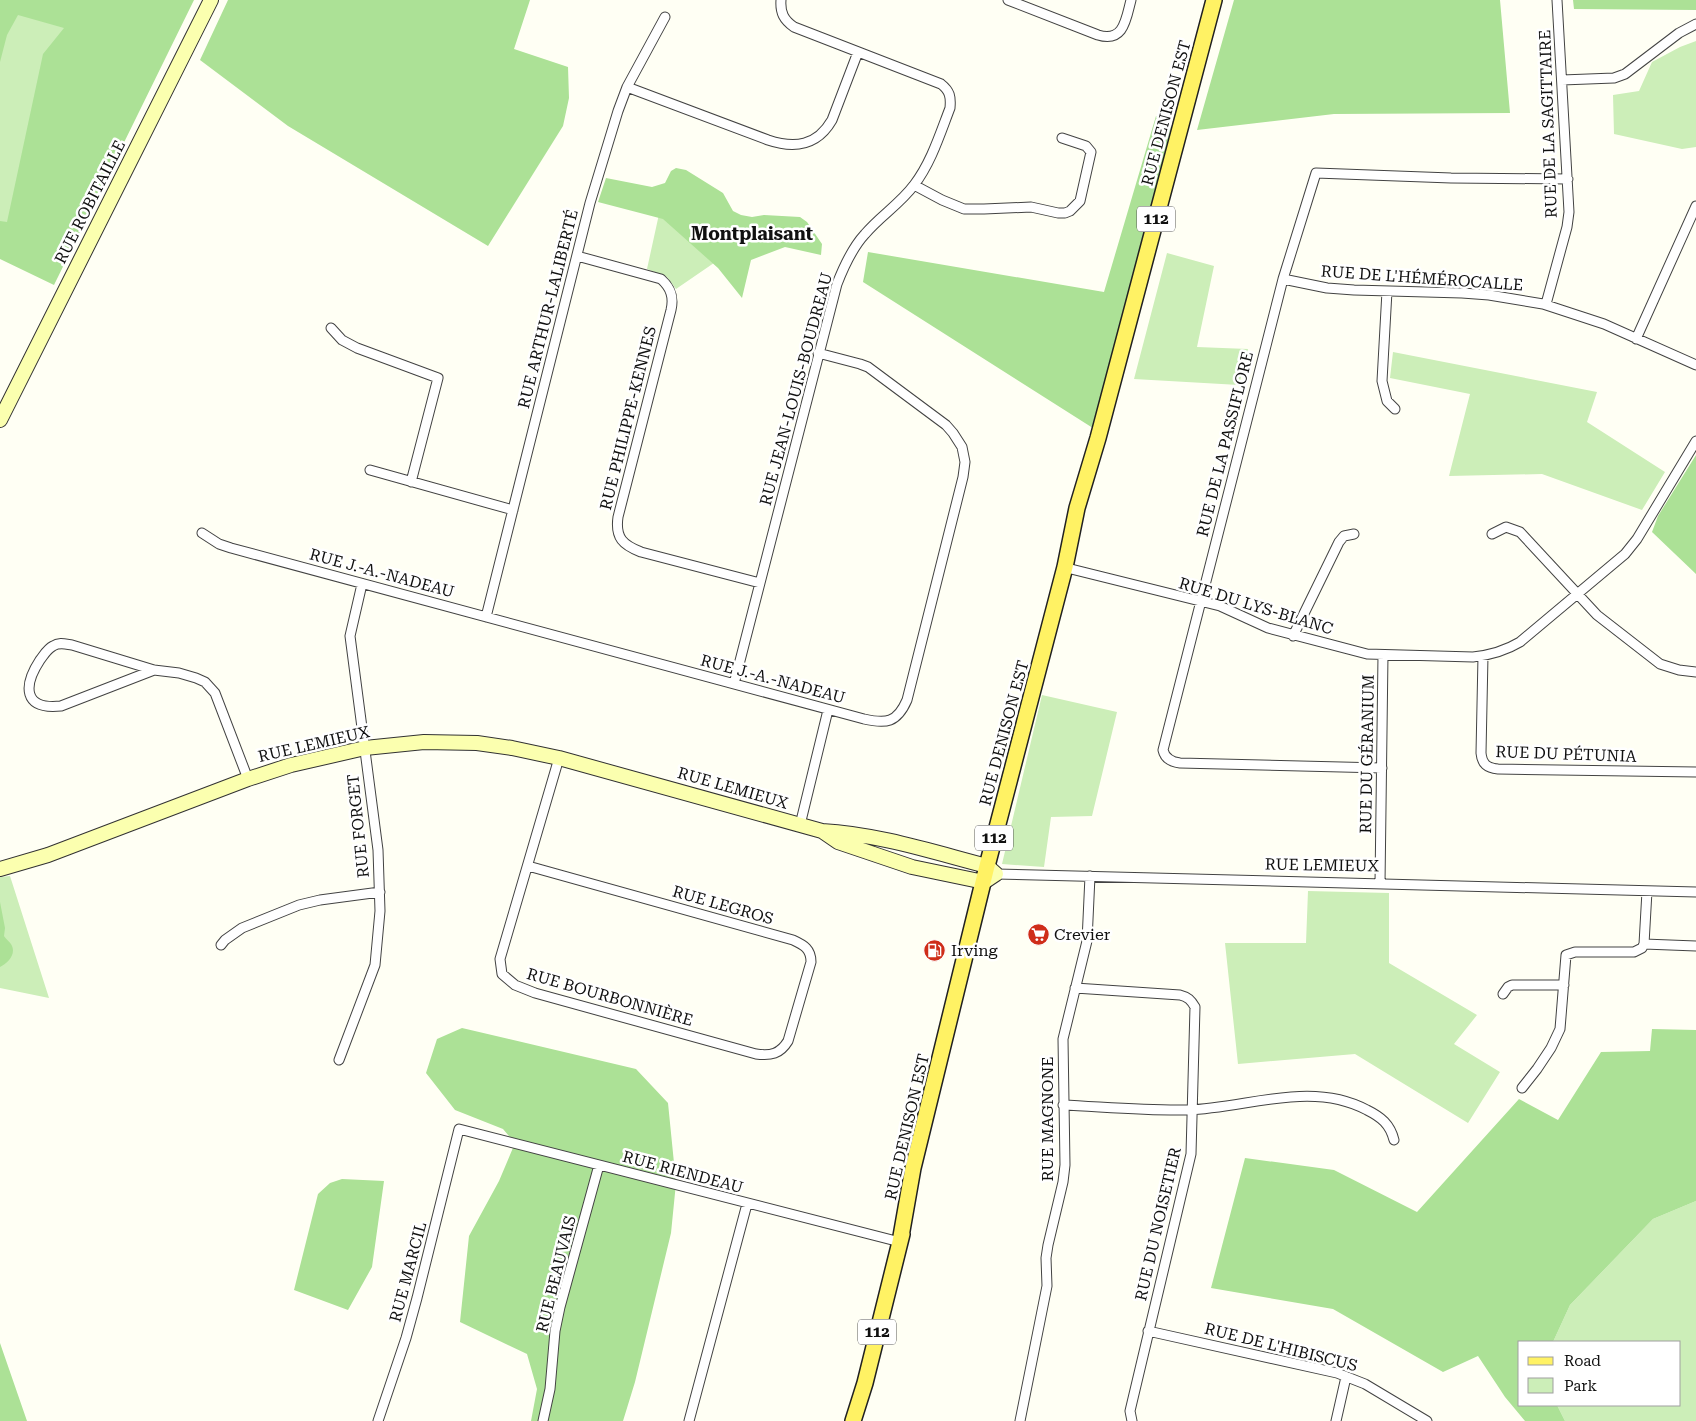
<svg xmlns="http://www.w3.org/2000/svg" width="1696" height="1421" viewBox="0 0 1696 1421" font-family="'Roboto Serif',serif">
  <rect width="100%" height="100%" fill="#fffff4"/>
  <!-- green -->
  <path fill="#cceeb8" d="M0,0H154L0,249Z
    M1696,41V147L1682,149L1614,134L1613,95L1639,91L1652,62L1680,47Z
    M661,205L762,230L676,289L667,277L647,269Z
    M1167,253L1214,266L1197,347L1248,349L1239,385L1134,379Z
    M1393,352L1597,392L1587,422L1665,472L1642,510L1542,474L1449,476L1470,394L1390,378Z
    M1042,695L1117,712L1092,816L1051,817L1044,867L1002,864Z
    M10,876L49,998L0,988V877Z
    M1308,891L1389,893V963L1477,1015L1454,1044L1500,1072L1468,1123L1355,1054L1238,1064L1225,943H1306Z
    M1696,1201V1421H1565L1557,1405H1680V1342H1553L1570,1305L1653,1219Z"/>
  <!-- forest -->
  <path fill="#ace196" d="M0,0H194L54,285L0,259V221L7,222L43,54L64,28L18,15L7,35L0,62Z
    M228,0H530L514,49L568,67L569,98L563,126L488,246L288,126L200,60Z
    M1234,0H1500L1510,113L1334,114L1197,130Z
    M1573,0H1696V10L1574,9Z
    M1156,116L1171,127L1077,508L1096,430L863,282L868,252L1104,292Z
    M676,168L686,170L723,193L733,211L741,215L752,217L764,215L800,217L807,222L822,244L821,255L785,247L751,260L742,298L718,268L663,219L598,202L606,178L652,187L665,183L671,171Z
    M1696,455V574L1652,532L1658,516Z
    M0,902L5,928L4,936C6,939 11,943 12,946C16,955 7,964 0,967Z
    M462,1028L636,1069L668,1103L676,1183L671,1233L635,1382L623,1421H531L537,1389L527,1354L460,1322L469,1236L499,1181L515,1143L503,1129L455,1110L426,1073L437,1039Z
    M1652,1029L1696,1030V1201L1653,1219L1570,1305L1553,1342H1520V1405H1557L1565,1421H1525L1505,1397L1478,1356L1443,1372L1333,1309L1211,1288L1245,1158L1334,1170L1417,1212L1519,1099L1558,1120L1601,1052L1650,1051Z
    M342,1179L384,1181L372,1267L348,1310L294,1290L318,1194L330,1183Z
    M0,1343L27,1421H0Z"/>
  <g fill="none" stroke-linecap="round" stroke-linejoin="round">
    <defs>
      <path id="street" d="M1008,0L1098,35C1124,43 1126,19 1131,0
        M1562,80L1614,78L1625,74L1679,33L1696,24
        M627,87L768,140C795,149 817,146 832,120L858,52
        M914,185L942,200L964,209H984L1031,207L1058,213H1065L1070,211L1080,201L1091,152L1086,146L1062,138
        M577,256L661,279C671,288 674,297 671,310L618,517C615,538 623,545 641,552L760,583
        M1283,279L1327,288L1354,290L1462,293L1489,295L1543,304L1604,324L1696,365
        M1387,291L1382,381L1387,401L1395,409
        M1546,304L1567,227L1569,212L1557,0
        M331,328L342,340L357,348L438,378L411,482
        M1636,339L1696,206
        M370,470L513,510
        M202,533L219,544L231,548L864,719C886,724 897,723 907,700L963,477L965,462L962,447L953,433L946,425L868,367L860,364L818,353
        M1492,534L1506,527L1520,532L1597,615L1660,664L1679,670L1696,672
        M1071,569L1220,606L1268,628L1367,654L1473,657C1491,655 1505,651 1520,642L1625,554L1637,539L1696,441
        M486,617L590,203L618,111L627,87L665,17
        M1293,636L1339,542L1344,536L1354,534
        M1483,656L1481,753C1482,764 1487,768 1498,769L1696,772
        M154,670L61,706C23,710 23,686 40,660C44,655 47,649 53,646C59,642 65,644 72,645L154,670L179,673L196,678L205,682L215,693L248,779
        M734,684L837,284C844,266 852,248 865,234C880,216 900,204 914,185C931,163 940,134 950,108C951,97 950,91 941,84L794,27C784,20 780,13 781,0
        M1382,768L1180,763C1172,762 1165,759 1163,750L1283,279L1316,173L1451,178L1568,179
        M800,825L828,710
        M528,866L793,940C804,945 811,949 811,962L788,1041C780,1054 771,1056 756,1054L535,993L515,985L502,974L500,959L559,758
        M996,874L1696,892
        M1380,884L1383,655
        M1644,944L1696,946
        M221,945L225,940L242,928L299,905L320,900L380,892
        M1075,988L1180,995C1188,997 1191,1000 1195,1007L1191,1154L1130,1411L1132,1421
        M1503,994L1508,987L1512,985H1564
        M339,1060L375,965L380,911L378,850L350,636L362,584
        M1522,1088L1537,1069L1551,1048L1560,1029L1566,955L1575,952H1634L1642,948L1644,944L1647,891
        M1063,1105C1105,1107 1147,1111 1188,1110C1248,1108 1311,1080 1367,1110C1381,1117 1390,1124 1394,1140
        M1148,1331L1337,1373L1365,1384L1427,1421
        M378,1421L406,1338L417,1298L459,1129L900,1242
        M543,1421L550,1389L555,1331L560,1307L599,1165
        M689,1421L747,1204
        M1020,1421L1047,1286L1046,1258L1048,1245L1063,1182L1065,1165L1063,1039L1087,941L1090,876
        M1336,1421L1346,1377"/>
      <path id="secondary" d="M0,420L211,0
        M0,869L48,855L248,779L291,765L365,748L424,742L477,743L512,748L559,758L822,831C878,834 933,852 987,866L996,874L984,882L912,867L838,842L822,831"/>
      <path id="primary" d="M900,1242L913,1168L987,866L1065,567L1077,508L1098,438L1214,0
        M853,1421L865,1383L902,1234"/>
    </defs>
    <!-- street casing -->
    <use href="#street" stroke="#434343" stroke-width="11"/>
    <!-- secondary casing -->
    <use href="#secondary" stroke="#323232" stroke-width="16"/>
    <!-- primary casing -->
    <use href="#primary" stroke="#212121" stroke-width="18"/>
    <!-- street -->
    <use href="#street" stroke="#fff" stroke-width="9"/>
    <!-- secondary -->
    <use href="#secondary" stroke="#fbffaf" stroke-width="14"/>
    <!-- primary -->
    <use href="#primary" stroke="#fff264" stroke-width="15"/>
  </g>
  <!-- icons -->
  <defs>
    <symbol id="supermarket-disc" viewBox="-11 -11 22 22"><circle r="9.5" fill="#cf2d19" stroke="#fff"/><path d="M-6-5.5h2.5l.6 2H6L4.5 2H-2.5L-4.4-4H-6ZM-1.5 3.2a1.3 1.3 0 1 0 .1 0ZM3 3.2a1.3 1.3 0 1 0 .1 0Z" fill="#fff"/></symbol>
    <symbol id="fuel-disc" viewBox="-11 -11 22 22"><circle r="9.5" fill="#cf2d19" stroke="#fff"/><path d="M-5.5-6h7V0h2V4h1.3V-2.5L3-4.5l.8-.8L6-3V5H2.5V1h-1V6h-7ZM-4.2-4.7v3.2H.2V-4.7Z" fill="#fff"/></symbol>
  </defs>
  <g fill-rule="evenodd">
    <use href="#supermarket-disc" x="1026" y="922" width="25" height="25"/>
    <use href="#fuel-disc" x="922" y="938" width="25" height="25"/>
  </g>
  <g text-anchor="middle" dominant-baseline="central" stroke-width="5" stroke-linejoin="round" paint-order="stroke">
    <!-- shield labels -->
    <g fill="#fff" stroke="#585858" stroke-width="1">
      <rect x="1137" y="206.5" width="38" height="25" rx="4"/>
      <rect x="975" y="825.5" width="38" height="25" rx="4"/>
      <rect x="858" y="1319.5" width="38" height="25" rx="4"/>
    </g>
    <g font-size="15" font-weight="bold" fill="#101010">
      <text x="1156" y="219">112</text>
      <text x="994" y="838">112</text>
      <text x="877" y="1332">112</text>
    </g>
    <!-- street labels -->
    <g font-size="16" fill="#101010" stroke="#fff">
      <text transform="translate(1166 113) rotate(-75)">RUE DENISON EST</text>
      <text transform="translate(1548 124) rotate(-92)">RUE DE LA SAGITTAIRE</text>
      <text transform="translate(90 202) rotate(-63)">RUE ROBITAILLE</text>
      <text transform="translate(1422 278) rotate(4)">RUE DE L'HÉMÉROCALLE</text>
      <text transform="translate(548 309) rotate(-76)">RUE ARTHUR-LALIBERTÉ</text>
      <text transform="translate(796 389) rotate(-75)">RUE JEAN-LOUIS-BOUDREAU</text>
      <text transform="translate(628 418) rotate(-76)">RUE PHILIPPE-KENNES</text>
      <text transform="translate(1225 444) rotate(-76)">RUE DE LA PASSIFLORE</text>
      <text transform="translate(382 573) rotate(15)">RUE J.-A.-NADEAU</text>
      <text transform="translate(1256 606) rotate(17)">RUE DU LYS-BLANC</text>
      <text transform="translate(773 679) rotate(15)">RUE J.-A.-NADEAU</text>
      <text transform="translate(1004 733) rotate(-75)">RUE DENISON EST</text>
      <text transform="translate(314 744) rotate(-13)">RUE LEMIEUX</text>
      <text transform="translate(1367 754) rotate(-89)">RUE DU GÉRANIUM</text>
      <text transform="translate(1566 754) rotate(2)">RUE DU PÉTUNIA</text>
      <text transform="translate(733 788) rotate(16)">RUE LEMIEUX</text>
      <text transform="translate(358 826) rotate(-96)">RUE FORGET</text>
      <text transform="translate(1322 865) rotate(1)">RUE LEMIEUX</text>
      <text transform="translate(723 905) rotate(16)">RUE LEGROS</text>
      <text transform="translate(610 997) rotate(16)">RUE BOURBONNIÈRE</text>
      <text transform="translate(1047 1119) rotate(-90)">RUE MAGNONE</text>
      <text transform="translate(907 1127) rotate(-77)">RUE DENISON EST</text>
      <text transform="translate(683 1172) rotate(15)">RUE RIENDEAU</text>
      <text transform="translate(1158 1224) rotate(-77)">RUE DU NOISETIER</text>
      <text transform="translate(408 1272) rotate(-75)">RUE MARCIL</text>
      <text transform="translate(556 1274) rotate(-76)">RUE BEAUVAIS</text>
      <text transform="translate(1281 1347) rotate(14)">RUE DE L'HIBISCUS</text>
    </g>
    <!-- poi labels -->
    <g font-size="16" fill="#101010" stroke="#fff" text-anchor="start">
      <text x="1054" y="934">Crevier</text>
      <text x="951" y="950">Irving</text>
    </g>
    <!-- neighbourhood labels -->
    <g font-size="18" font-weight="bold" fill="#101010" stroke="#fff">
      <text x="752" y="233">Montplaisant</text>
    </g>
  </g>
  <!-- legend -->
  <rect x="1518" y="1341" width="162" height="65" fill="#ffffff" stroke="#9f9f9f"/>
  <rect x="1528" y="1357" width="25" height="8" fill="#fff264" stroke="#9f9f9f"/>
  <text x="1564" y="1366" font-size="15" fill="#101010">Road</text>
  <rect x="1528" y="1378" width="25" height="15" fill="#cceeb8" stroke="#9f9f9f"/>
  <text x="1564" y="1391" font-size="15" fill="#101010">Park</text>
</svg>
